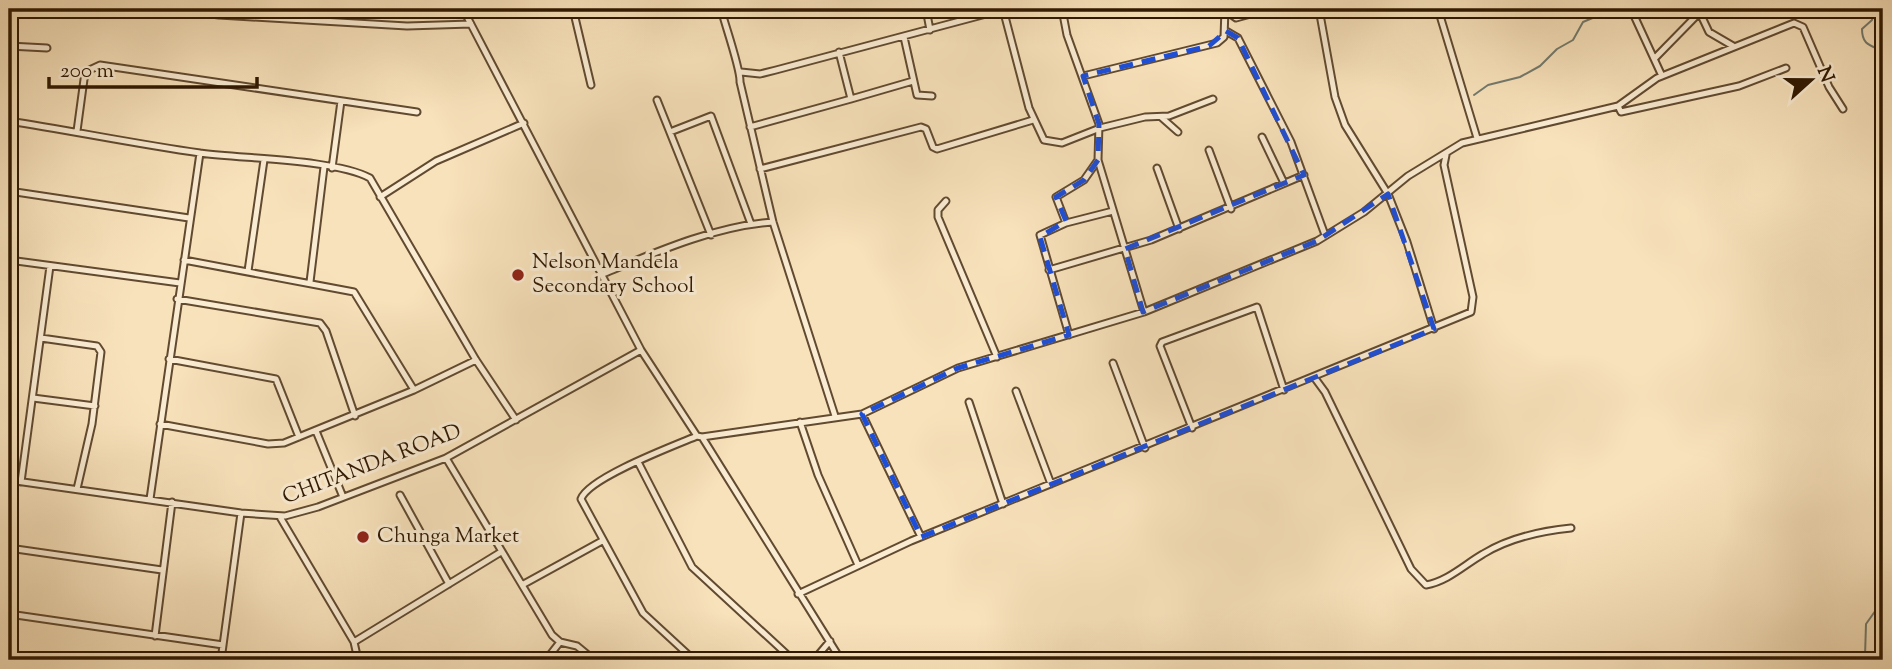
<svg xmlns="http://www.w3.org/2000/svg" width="1892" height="669" viewBox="0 0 1892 669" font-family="'Sorts Mill Goudy',serif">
  <rect width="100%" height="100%" fill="#f8e2bb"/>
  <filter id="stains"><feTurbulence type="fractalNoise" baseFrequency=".00286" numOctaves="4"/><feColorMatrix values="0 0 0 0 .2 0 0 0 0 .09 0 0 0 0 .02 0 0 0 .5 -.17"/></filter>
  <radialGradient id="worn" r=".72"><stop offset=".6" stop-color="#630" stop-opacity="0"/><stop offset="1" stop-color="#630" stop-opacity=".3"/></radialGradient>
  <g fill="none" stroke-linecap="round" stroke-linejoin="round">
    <!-- stream -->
    <path stroke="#727a6e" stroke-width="2" d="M1825,9L1829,11L1835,9
      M1874,9L1872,20L1862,29C1862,45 1870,45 1883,51
      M1883,72V77
      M1474,95L1488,85L1520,77L1540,66L1557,49L1573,40L1583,22L1614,9
      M1856,660L1865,656L1866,624L1883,600"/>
    <defs>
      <path id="street" d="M170,9L219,15L407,26L471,24
        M463,9L641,350L697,436L702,437L841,660
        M573,9L591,85
        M721,9C725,25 741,70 740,82L773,222L835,416
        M926,9L930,30
        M1003,9L1029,108L1044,140L1062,143L1100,128L1145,117L1169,116L1213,99
        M1062,9L1067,35L1099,124L1098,160L1144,312
        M1319,9L1335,97L1345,125L1388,194L1407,242L1434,329
        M1438,9L1477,138
        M1631,9L1662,76
        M1225,10L1236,18L1269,9
        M1700,13L1709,32L1733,46
        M1226,31L1238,38L1291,142L1325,235
        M904,37L917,95L932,96
        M9,46L47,48
        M1655,58L1703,9
        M741,72L760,74L776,70L1005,9
        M1083,76L1217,43L1224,37L1225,9
        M851,99L913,81
        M657,100L711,235
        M1618,106L1621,112L1739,86L1786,68
        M1161,117L1178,132
        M9,121C73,131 136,144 200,153C244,159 334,159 370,178L476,360L516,420
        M750,127L851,99L839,52
        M77,131L85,72L100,65L417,112
        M670,132L711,116L751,224
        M1262,137L1284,183
        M1209,150L1231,209
        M332,168L341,101
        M1157,168L1179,229
        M760,169L921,127L926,129L933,147L937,149L1033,120
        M9,191L189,218
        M380,197L436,161L524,123
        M946,201L938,210V217L997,357
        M1066,223L1056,197L1084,180L1098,160
        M9,260L180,283
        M184,260L354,292L414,390
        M1049,270L1151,240L1304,175
        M248,271L264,160
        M603,274C656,252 715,226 773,222
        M310,282L324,167
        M177,299L320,323L326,331L355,416
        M1069,335L1040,235L1066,223L1113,211
        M41,338L97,346L101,352L92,424L77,489
        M169,359L276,379L299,437
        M1113,363L1145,448
        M1314,377L1325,392L1411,569L1426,585C1448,581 1464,565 1483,554C1509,538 1541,531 1571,528
        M1016,391L1051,484
        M33,398L95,406
        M969,402L1003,504
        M862,414L921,537
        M800,422L818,475L858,565
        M160,424L268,444L284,443L414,390L476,360
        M1192,428L1160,346L1162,342L1257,307L1284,390
        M316,431L343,497
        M702,437L862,414L958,368L1144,312L1317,241L1364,212L1408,176L1462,143L1618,106L1657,78L1794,23L1803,27L1829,87L1843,109
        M446,458L552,635L560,642L546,660
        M638,462L692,567L793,660
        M9,480L241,513L285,516L318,507L446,458L641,350
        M21,482L50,266
        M400,495L449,584
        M150,499L200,153
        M280,517L354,642L358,660
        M9,548L162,570
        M522,585L602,541
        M798,594L911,541L1471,312L1473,297L1444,165L1446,155
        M9,614L223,645
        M155,636L172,502
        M354,642L501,552
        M560,642L577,646L594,660
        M221,660L241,513
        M694,660L643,613L581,499C588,478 673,446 697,436
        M814,660L830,641"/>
    </defs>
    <!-- street casing -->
    <use href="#street" stroke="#614a30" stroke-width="9"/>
    <!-- street -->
    <use href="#street" stroke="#faecd3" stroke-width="5"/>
  </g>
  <!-- marked area -->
  <path fill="none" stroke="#1d4ed8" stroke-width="5" stroke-dasharray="14 9" stroke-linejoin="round" d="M1226,31L1238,38L1304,175L1125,249L1143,312L1317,241L1388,194L1434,329L921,537L862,414L958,368L1069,335L1040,237L1066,221L1056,197L1084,180L1098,160L1099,124L1083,76L1209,46Z"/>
  <!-- markers -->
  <g fill="#8f2418" stroke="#faecd3" stroke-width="2.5">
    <circle cx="518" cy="275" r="7"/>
    <circle cx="363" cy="537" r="7"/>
  </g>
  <g text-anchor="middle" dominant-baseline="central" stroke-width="6" stroke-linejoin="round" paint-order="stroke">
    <!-- poi labels -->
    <g font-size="21" fill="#2f1801" stroke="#faecd3" text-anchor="start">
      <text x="532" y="263">Nelson Mandela<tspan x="532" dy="24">Secondary School</tspan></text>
      <text x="377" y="537">Chunga Market</text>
    </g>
    <!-- street labels -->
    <g font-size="21" fill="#2f1801" stroke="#faecd3">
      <text transform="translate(372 465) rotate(-21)">CHITANDA ROAD</text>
    </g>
  </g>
  <!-- margin -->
  <rect width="1892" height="669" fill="none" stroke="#f8e2bb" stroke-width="35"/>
  <rect x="10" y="10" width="1871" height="648" fill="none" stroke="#2f1801" stroke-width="3.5"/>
  <rect x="18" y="18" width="1857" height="634" fill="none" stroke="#2f1801" stroke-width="2"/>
  <!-- north arrow -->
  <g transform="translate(1811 80) rotate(69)" stroke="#faecd3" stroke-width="5" paint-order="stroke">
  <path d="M0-5L12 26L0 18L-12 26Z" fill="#2f1801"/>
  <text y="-10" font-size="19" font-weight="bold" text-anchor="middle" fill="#2f1801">N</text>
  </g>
  <!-- scale -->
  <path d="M49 77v10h208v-10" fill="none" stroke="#2f1801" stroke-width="3.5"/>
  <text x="60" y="77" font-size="21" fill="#2f1801" stroke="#faecd3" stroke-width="5" paint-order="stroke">200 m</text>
  <rect width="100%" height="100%" filter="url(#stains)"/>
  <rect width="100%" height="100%" fill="url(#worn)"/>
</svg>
